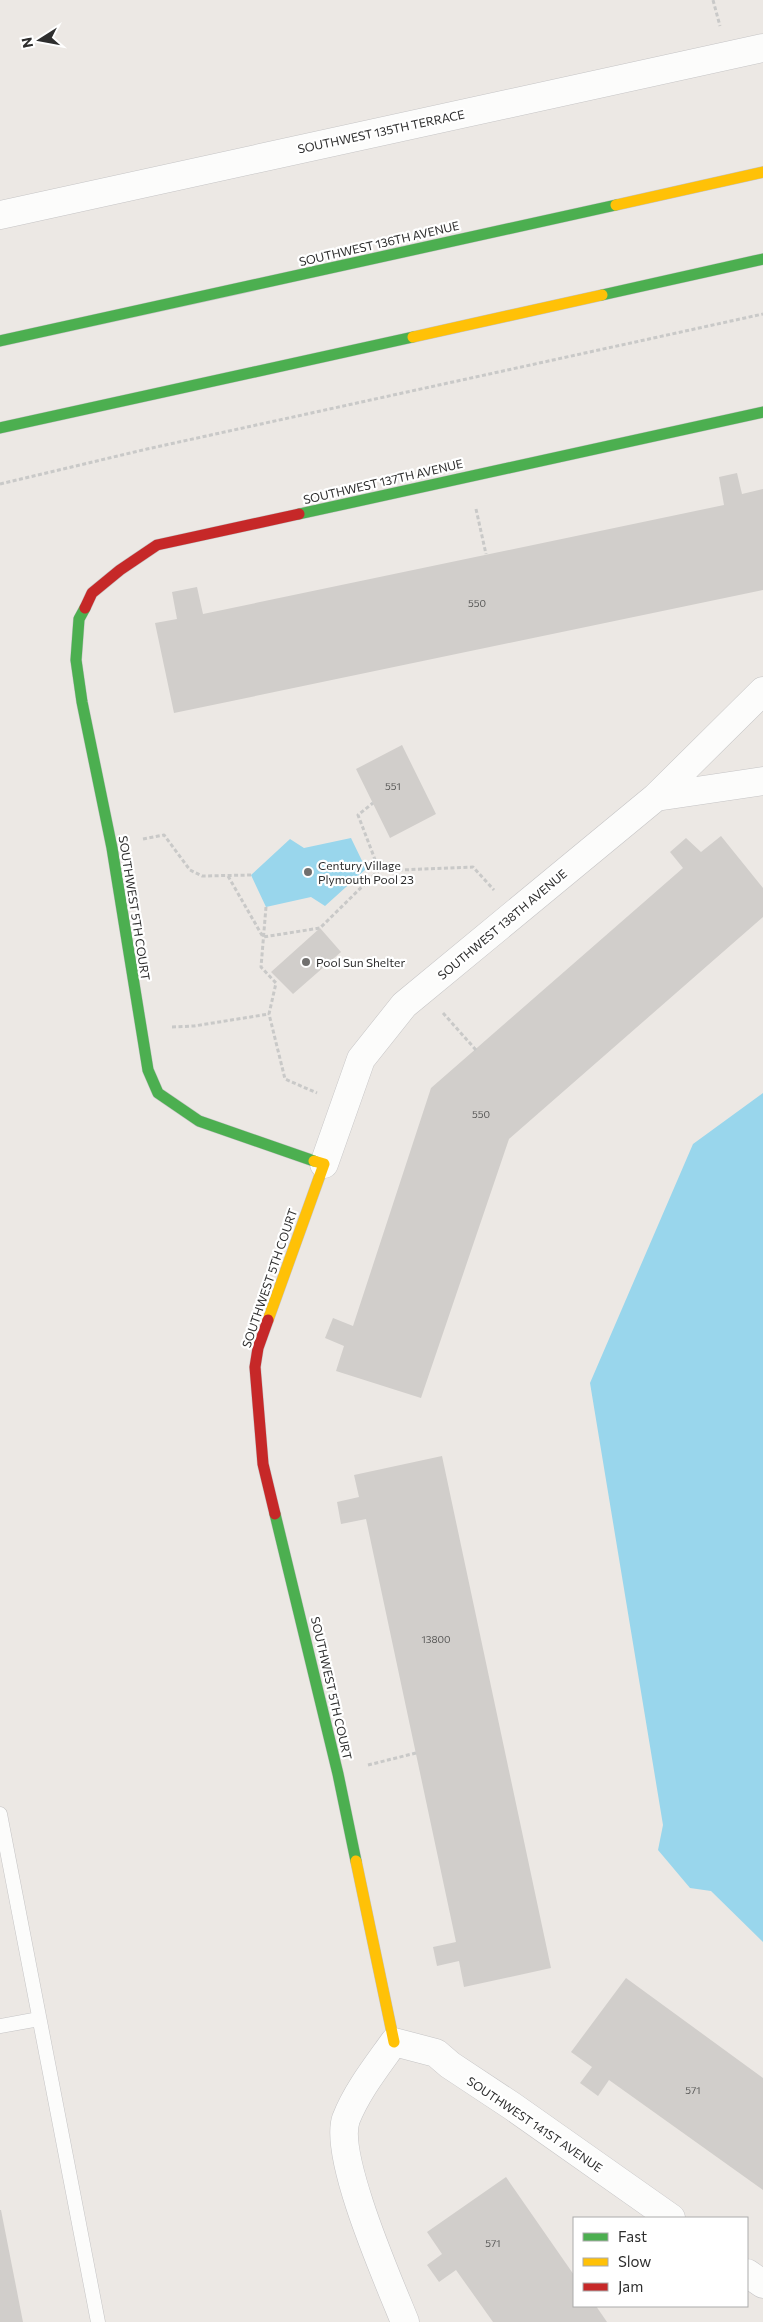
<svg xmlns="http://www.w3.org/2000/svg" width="763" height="2322" viewBox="0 0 763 2322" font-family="Commissioner,sans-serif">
  <rect width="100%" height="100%" fill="#ece8e4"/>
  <!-- water -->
  <path fill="#99d6ec" d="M351,838L366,869L325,906L311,897L266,907L251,875L290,839L304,848Z
    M763,1093V1942L711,1891L690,1888L658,1850L663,1825L590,1383L693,1144Z"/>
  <!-- building -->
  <path fill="#d1cecb" d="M737,473L742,494L763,489V590L174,713L155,623L177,619L172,592L197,587L203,614L724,505L719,477Z
    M402,745L436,814L390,838L356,769Z
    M721,836L763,888V917L509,1139L421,1398L336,1371L344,1346L325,1338L333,1318L353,1326L431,1088L683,868L670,852L686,838L701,852Z
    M320,928L341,952L293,994L271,972Z
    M442,1456L551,1968L464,1987L459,1961L437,1966L433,1947L456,1942L366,1519L341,1524L337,1502L359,1497L354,1475Z
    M626,1978L763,2078V2190L609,2080L598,2096L580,2083L592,2067L571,2052Z
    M506,2177L574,2275V2306H596L607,2322H493L456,2270L439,2282L427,2265L442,2254L427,2232Z
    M0,2210H1L23,2322H0Z"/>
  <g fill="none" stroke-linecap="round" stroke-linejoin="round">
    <defs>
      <path id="lane" d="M0,1814L98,2322
        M0,2026L39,2019"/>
      <path id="street" d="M0,215L763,48
        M656,797L763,691
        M324,1164L361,1059L404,1005L656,797L763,781
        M747,2273L763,2284
        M405,2322C389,2282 333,2156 346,2119C357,2091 377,2066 394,2042L436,2053L450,2065L512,2106L671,2218"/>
      <path id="fast" d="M602,295L763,259
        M0,341L616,205
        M0,428L413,337
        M299,514L763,412
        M85,608L79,619L76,660L82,702L112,848L148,1070L158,1093L199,1121L314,1161
        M275,1514L338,1774L356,1861"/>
      <path id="slow" d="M616,205L763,172
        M413,337L602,295
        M268,1320L324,1164L314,1161
        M356,1861L394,2042"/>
      <path id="jam" d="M85,608L92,593L120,570L157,545L299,514
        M268,1320L258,1348L255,1367L263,1464L275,1514"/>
    </defs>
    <!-- lane casing -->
    <use href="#lane" stroke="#c5c4c5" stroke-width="15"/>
    <!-- street casing -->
    <use href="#street" stroke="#c5c4c5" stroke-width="29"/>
    <!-- fast casing -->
    <use href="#fast" stroke="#c5c4c5" stroke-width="12"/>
    <!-- slow casing -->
    <use href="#slow" stroke="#c5c4c5" stroke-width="12"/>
    <!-- jam casing -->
    <use href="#jam" stroke="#c5c4c5" stroke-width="12"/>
    <!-- path -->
    <path stroke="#c9c9c8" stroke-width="3" stroke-dasharray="4 2.5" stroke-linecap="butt" d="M713,0L720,26
      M0,484L147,449L763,314
      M476,509L486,554
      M143,839L164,835L190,870L202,876L251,875
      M366,869L400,870L473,867L494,890
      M228,876L263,937L320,928L379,870L358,815L373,803
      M266,907L261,967L276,983L269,1014L285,1079L317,1093
      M443,1013L476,1050
      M172,1027L194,1026L269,1014
      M368,1765L416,1753"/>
    <!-- lane -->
    <use href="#lane" stroke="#fcfcfb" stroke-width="14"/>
    <!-- street -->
    <use href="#street" stroke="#fcfcfb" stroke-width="28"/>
    <!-- fast -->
    <use href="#fast" stroke="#4caf50" stroke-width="11"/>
    <!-- slow -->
    <use href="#slow" stroke="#ffc107" stroke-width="11"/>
    <!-- jam -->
    <use href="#jam" stroke="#c62828" stroke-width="11"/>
  </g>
  <!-- markers -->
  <g fill="#706f6e" stroke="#fff" stroke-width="2">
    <circle cx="308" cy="872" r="5"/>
    <circle cx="306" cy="962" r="5"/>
  </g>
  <g text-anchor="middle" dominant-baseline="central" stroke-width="4.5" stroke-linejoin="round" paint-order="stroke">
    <!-- number labels -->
    <g font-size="10" fill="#585857">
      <text x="477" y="603">550</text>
      <text x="393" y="786">551</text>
      <text x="481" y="1114">550</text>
      <text x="436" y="1639">13800</text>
      <text x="693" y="2090">571</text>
      <text x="493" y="2243">571</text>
    </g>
    <!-- street labels -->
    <g font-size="12" fill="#2e2e2e" stroke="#fff">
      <text transform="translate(381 131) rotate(-12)">SOUTHWEST 135TH TERRACE</text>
      <text transform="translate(379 243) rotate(-13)">SOUTHWEST 136TH AVENUE</text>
      <text transform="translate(383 481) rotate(-13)">SOUTHWEST 137TH AVENUE</text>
      <text transform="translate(135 908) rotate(81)">SOUTHWEST 5TH COURT</text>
      <text transform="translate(502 924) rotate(-40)">SOUTHWEST 138TH AVENUE</text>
      <text transform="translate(269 1278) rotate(-71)">SOUTHWEST 5TH COURT</text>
      <text transform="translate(332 1688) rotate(77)">SOUTHWEST 5TH COURT</text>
      <text transform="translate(535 2124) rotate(34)">SOUTHWEST 141ST AVENUE</text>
    </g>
    <!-- poi labels -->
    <g font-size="12" fill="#2e2e2e" stroke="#fff" text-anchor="start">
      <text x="318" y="865">Century Village<tspan x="318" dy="14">Plymouth Pool 23</tspan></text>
      <text x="316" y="962">Pool Sun Shelter</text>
    </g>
  </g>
  <!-- legend -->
  <rect x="573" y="2217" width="175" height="90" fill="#ffffff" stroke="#ababab"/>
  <rect x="583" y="2233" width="25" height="8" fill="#4caf50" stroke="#ababab"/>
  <text x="618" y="2242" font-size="15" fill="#2e2e2e">Fast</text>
  <rect x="583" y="2258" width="25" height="8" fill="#ffc107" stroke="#ababab"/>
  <text x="618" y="2267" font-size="15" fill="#2e2e2e">Slow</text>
  <rect x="583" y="2283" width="25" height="8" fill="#c62828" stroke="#ababab"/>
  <text x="618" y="2292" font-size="15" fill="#2e2e2e">Jam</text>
  <!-- north arrow -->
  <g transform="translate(40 40) rotate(259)" stroke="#ffffff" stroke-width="4" paint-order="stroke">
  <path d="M0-4L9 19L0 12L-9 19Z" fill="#2e2e2e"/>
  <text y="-8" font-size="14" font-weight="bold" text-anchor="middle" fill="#2e2e2e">N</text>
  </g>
</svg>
